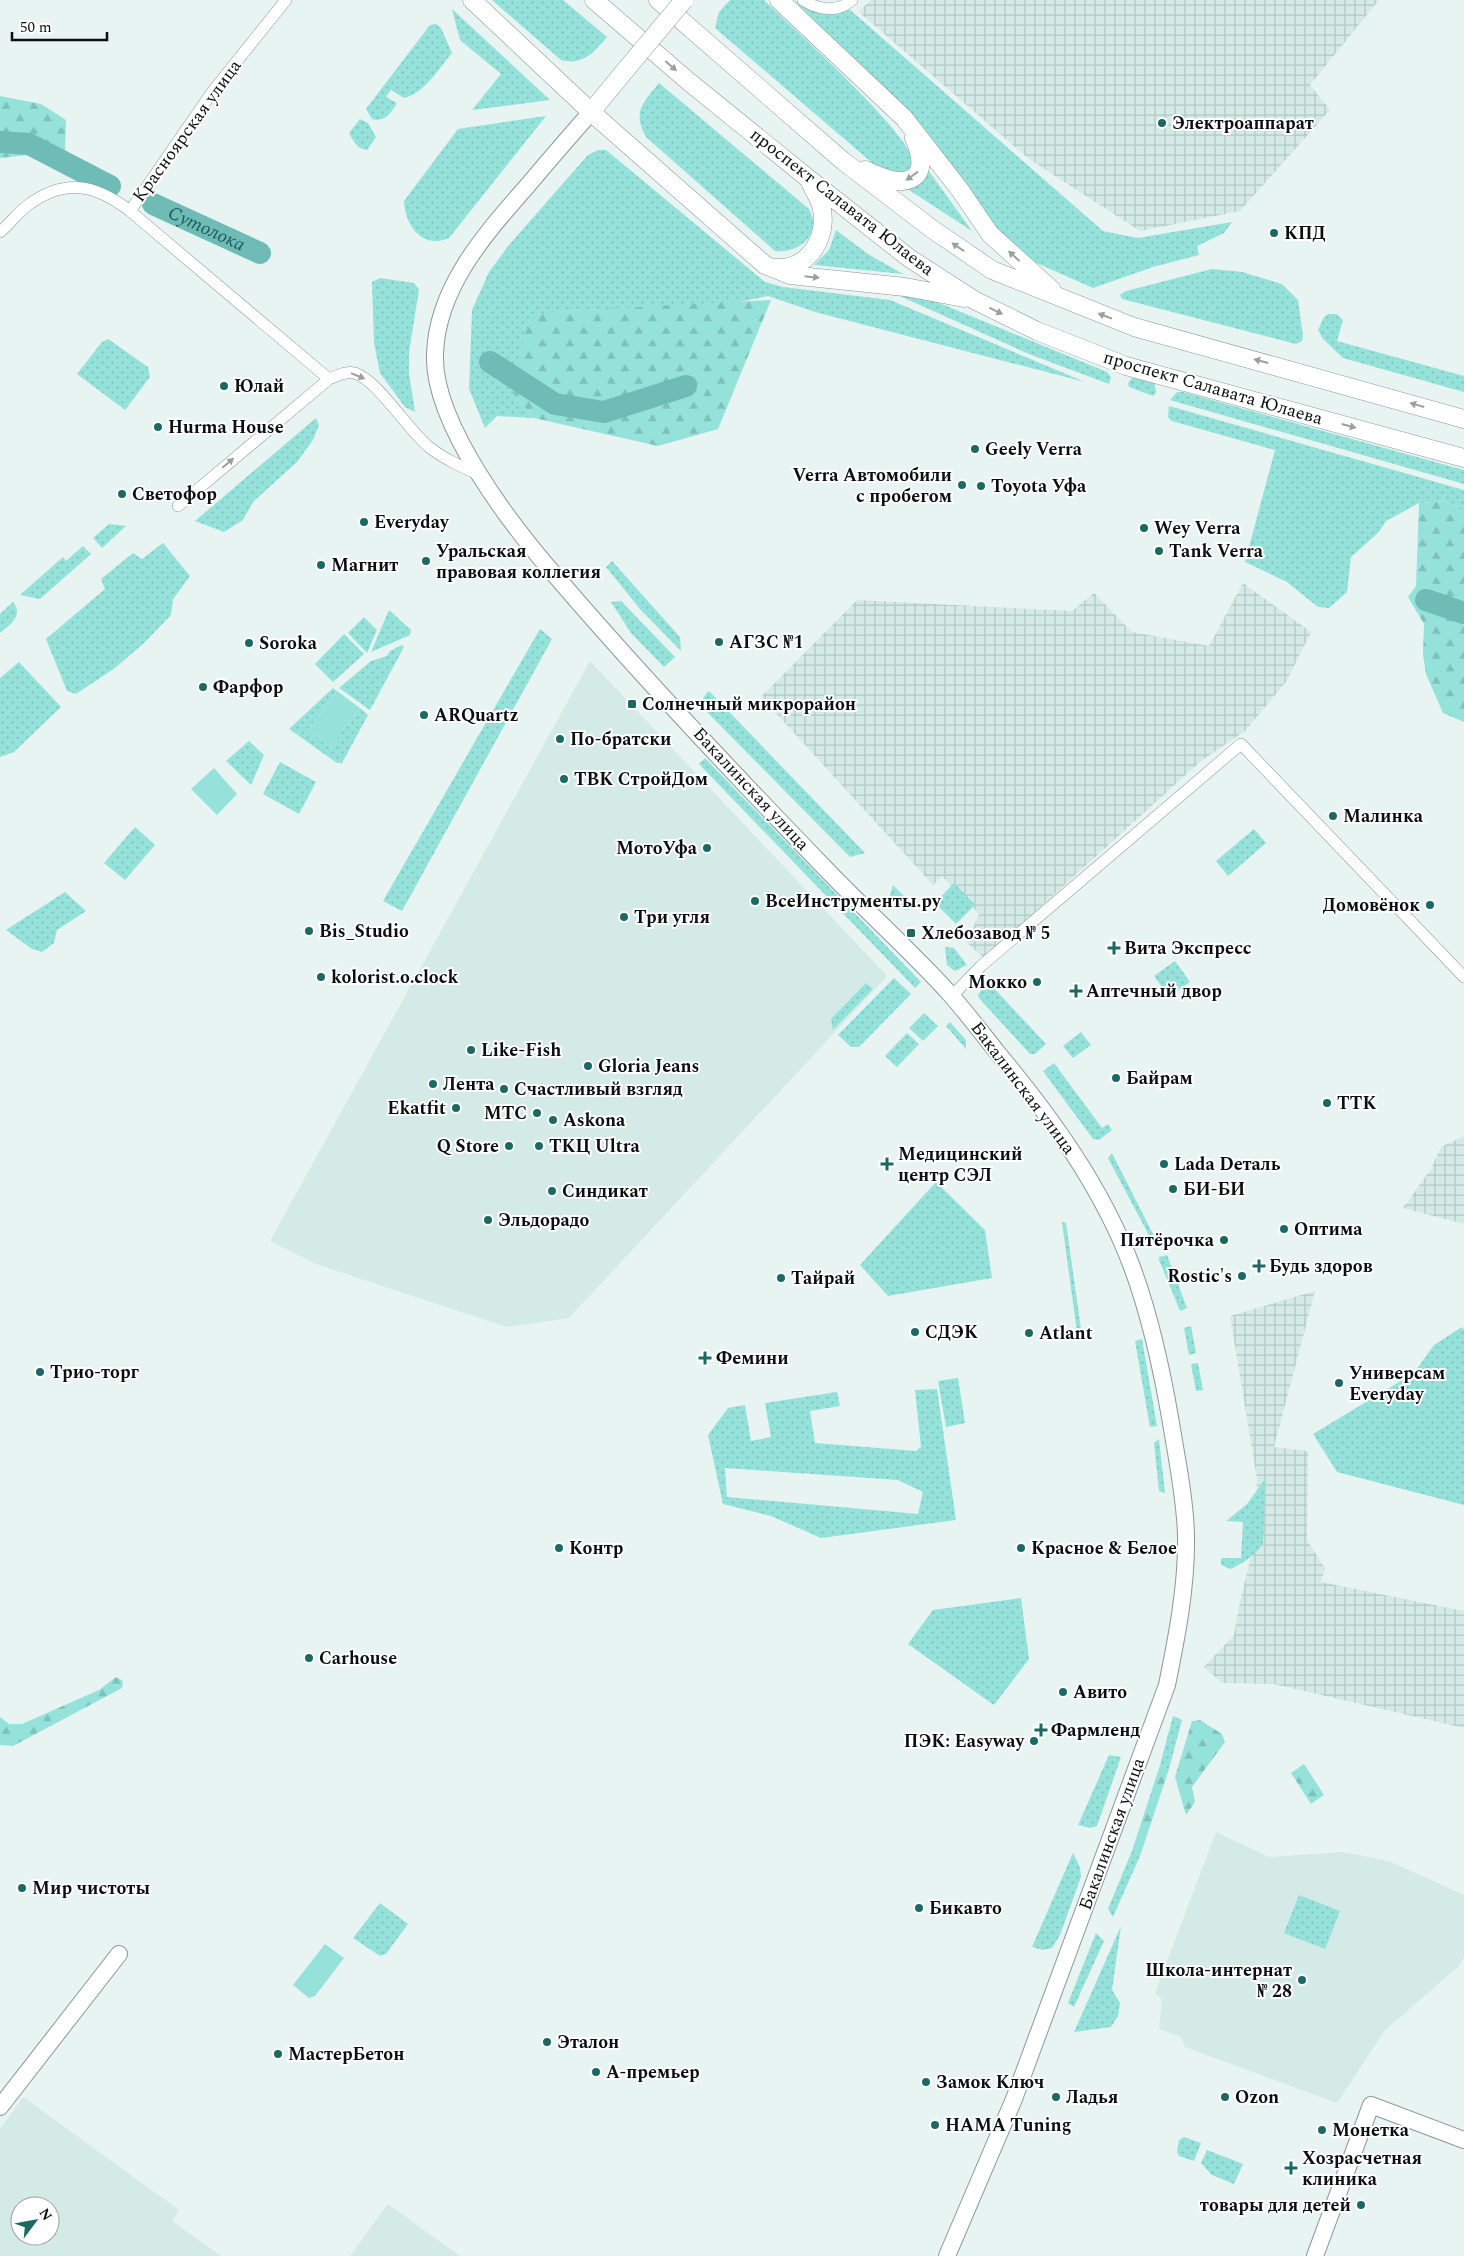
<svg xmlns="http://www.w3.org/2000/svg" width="1464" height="2256" viewBox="0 0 1464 2256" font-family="Spectral,serif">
  <defs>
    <pattern id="industrial-grid" width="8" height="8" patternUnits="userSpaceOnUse" patternTransform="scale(1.25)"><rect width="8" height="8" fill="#d3eae7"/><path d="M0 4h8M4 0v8" fill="none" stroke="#b4c8c5"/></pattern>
    <pattern id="grass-dots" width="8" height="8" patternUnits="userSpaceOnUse" patternTransform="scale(1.25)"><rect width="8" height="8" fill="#94e2da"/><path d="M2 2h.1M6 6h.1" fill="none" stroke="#7ec1ba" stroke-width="1.8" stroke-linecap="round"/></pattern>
    <pattern id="forest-firs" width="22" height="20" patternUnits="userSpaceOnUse" patternTransform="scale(1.25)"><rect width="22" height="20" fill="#94e2da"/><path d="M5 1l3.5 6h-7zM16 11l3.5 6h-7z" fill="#7ec1ba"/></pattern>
  </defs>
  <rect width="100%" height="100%" fill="#e7f4f2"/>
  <!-- built -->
  <path fill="#d3eae7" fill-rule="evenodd" d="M590,661L887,976L569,1318L507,1327L316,1264L270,1241Z
    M1216,1832L1269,1857L1343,1852L1389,1861L1464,1895V1957L1459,1966L1385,2030L1337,2103L1185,2047L1181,2037L1159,2029L1162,1999L1155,1993Z
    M23,2097L179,2210L172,2221L221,2256H0V2129ZM20,2206H50V2236H20Z
    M388,2204L460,2256H350Z"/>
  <!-- industrial -->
  <path fill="url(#industrial-grid)" d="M870,0H1379L1310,85L1330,110L1240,211L1140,231L1029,159L859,12Z
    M1243,583L1311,632L1286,682L1245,731L1201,761L984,958L967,943L979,914L942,876L933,885L761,697L857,600L1072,611L1094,593L1132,632L1209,646Z
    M1464,1136V1224L1403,1208L1431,1169L1441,1147Z
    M1315,1291L1274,1447L1308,1451L1307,1540L1325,1568L1321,1582L1464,1611V1728L1274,1684L1222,1683L1204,1667L1234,1635L1239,1606L1254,1544L1257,1479L1230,1316Z"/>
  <!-- grass -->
  <path fill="url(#grass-dots)" fill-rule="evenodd" d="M492,0H563L607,37C594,52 583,66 561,60Z
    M730,0H764L766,2C792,27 908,132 912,159C914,167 907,172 900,176L877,167L715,28L719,12Z
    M794,0L809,9L848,8L1103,231L1138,238L1232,222L1224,233L1197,246L1199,255L1153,267L1093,288L1023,257L994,231L906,112Z
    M452,9L550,100L472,110L501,74L460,40Z
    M436,24L441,28L452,53C439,68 425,93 404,98L391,90L386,97L397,103C390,114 386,122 372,119L366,109L430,25Z
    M659,83L809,209C823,234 799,254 775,251L646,137C632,111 643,103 659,83Z
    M546,116L449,238C422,250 405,225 404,201L458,129Z
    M360,119L368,123L376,137L367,150C357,149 354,142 349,133Z
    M598,150H606L765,282L783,287L890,300L1085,382L815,312L768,296L735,303L565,311L514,395L534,418L497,416L485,428L469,389L472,310L489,272L509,245L588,155Z
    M928,170L972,231L909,190L915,186Z
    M836,230L868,254L903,274L814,265L829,250Z
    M1212,269L1242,272L1282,284L1298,300L1303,336L1302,341L1296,344L1122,299L1120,295L1126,291Z
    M380,278L414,283L419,290L409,352V373L415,412L405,407L380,373L374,343L372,282Z
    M893,293L927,298L1107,372L1111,377L1109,384L1029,354Z
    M1328,314H1337L1343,320L1337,341L1464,376V392L1343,358L1323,339L1318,330L1324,317Z
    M108,339L148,367L150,377L125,410L77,374L102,342Z
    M1132,378H1140L1155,384L1156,393L1153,396L1129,387L1128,383Z
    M1177,392H1183L1464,470V484L1170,400Z
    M1169,406L1464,490V509L1446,501L1419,503L1386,521L1379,532L1351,557L1347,592L1329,608L1318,607L1287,582L1245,562L1275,450L1172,421L1168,417Z
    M316,418L319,425L313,440L297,462L253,502L243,520L224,532L195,521Z
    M109,524L126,526L102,548L93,538Z
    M163,543L190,576L173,599L171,615L144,643L115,668L76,694L67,691L46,639L105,589L101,579L133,553L142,559Z
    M83,546L91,554L40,599L20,595L63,557L66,561Z
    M612,561L680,637L681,651L640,609L606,567Z
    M621,601L675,657L664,667L631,633L611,602Z
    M13,602C24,615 10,625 0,633V614Z
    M389,610L411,630L410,635L371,652Z
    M364,617L377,630L367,653L348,633Z
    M540,629L552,639L402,911L383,901Z
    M344,634L364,654L333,682L315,664Z
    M402,645L404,647L370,710L339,688L371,661L387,656L390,651Z
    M19,662L61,707L14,752L0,757V678Z
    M333,688L337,691L308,730L330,747L360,708L368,715L342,763H337L289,729Z
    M709,691L865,853L850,857L706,711C700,702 702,698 709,691Z
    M249,741L264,755L251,785L226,761Z
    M705,758L921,982L915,988L699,764Z
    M280,762L316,782L299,814L263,794Z
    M135,827L155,845L125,880L104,863Z
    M1254,829L1266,843L1228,876L1216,861Z
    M954,883L975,905L956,924L935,903Z
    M893,885L907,899L909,910L901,909L889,899Z
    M65,892L86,911L57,930L54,943L42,952L32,949L6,930Z
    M945,947L954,948L967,965L955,971L947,965Z
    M1175,961L1190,982L1169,997L1154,976Z
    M894,978L911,994L859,1047H851L838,1035Z
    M866,983L873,989L833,1030L831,1019Z
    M989,983L1046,1044L1035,1054H1030L979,998L978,994Z
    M924,1013L938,1026L923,1041L909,1028Z
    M950,1022L966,1040V1049L946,1026Z
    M1081,1032L1091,1045L1073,1058L1063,1046Z
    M907,1033L919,1044L897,1067L885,1056Z
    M1054,1063L1102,1128L1108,1124L1112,1130L1099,1140L1093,1139L1043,1071Z
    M1112,1153L1157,1242L1153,1243L1108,1158Z
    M936,1182L985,1230L992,1278L888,1296L860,1265Z
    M1062,1222L1066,1223L1082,1336L1078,1339Z
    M1167,1255L1187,1308L1180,1311L1159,1260V1257Z
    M1191,1326L1196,1353L1189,1355L1184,1328Z
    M1462,1327L1464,1330V1505L1337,1472L1313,1434L1414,1373L1434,1345Z
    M1142,1339L1157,1426L1150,1427L1135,1341Z
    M1198,1363L1203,1390L1196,1391L1191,1364Z
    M958,1378L965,1423L946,1427L938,1381Z
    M937,1389L956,1520L821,1538L771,1516L723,1504L708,1435L728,1408L745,1405L751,1441L771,1437L765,1403L837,1392L840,1406L810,1411L815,1443L916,1451L921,1447L915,1390ZM725,1468L898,1480L923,1492L918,1514L727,1497Z
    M1159,1439L1165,1493L1159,1491L1154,1443Z
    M1266,1478L1263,1543C1255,1556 1244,1562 1231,1569L1221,1565V1558H1241L1243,1522L1226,1521L1247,1504Z
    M1021,1598L1029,1659L994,1705L908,1644L933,1610Z
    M1173,1716L1182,1720L1169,1769L1160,1765Z
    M1109,1755L1121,1757L1097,1826L1091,1828L1078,1825Z
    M1132,1851L1140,1856L1113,1917L1108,1909Z
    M1073,1853L1080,1867L1081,1877L1060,1935L1052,1948L1043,1950L1032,1947Z
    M1299,1895L1340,1911L1325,1949L1284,1933Z
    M380,1903L408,1924L386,1954L380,1956L353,1938Z
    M1121,1926L1112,1990L1120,2003L1118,2016L1111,2027L1074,2032Z
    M1096,1933L1104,1941L1074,2007L1068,2003Z
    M1184,2137L1201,2143L1194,2161L1179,2156L1177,2152L1179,2140Z
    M1207,2150L1243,2164L1234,2184L1212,2175L1201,2163Z"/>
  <!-- forest -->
  <path fill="url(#forest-firs)" d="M0,96L41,104L66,120L65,151L0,158Z
    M771,300L718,429L658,446L534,418L514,395C517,377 520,333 532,320C540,312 555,312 565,311Z
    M1446,501L1464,509V722L1443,713L1426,674L1423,655L1424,624L1408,597L1416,586L1419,503Z
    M116,1677L123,1681L122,1688L13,1746L0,1745V1717L9,1724H22L99,1690Z
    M1200,1720L1222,1734L1225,1742L1192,1787L1195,1802L1186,1815L1175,1777L1192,1721Z
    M1304,1764L1324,1795L1311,1804L1291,1773Z
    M1160,1765L1169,1769L1140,1856L1132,1851Z"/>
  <!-- garden -->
  <path fill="#94e2da" d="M337,691L360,708L330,747L308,730Z
    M214,768L237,794L217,815L191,789Z
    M325,1944L344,1958L315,1996L309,1998L293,1985Z"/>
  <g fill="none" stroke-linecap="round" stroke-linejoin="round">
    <!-- river -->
    <g stroke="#6ebcb5" stroke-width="22">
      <path d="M0,142L29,144L110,186"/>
      <path id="s1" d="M153,204L260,253"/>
      <path d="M490,362L555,404L604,412L686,386"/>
      <path d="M1426,600L1464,613"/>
    </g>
    <defs>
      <path id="street" d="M803,0C818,10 837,13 852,0
        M130,211L329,379
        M0,232C10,224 17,213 28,205C65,178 95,184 130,211L213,91L286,0
        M178,506L329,379C337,376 346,371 355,373C378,381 408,430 429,447C444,459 462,467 480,475
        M952,996L981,966L1241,744L1464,977"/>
      <path id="secondary" d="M591,112C570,136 549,160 529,184C487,232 437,286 435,354C432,424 514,529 560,581C644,679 733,773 823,866C864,909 909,949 949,993C966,1012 981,1032 997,1052C1051,1117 1102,1187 1132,1267C1151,1318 1162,1370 1171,1423C1177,1460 1185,1498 1186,1535C1187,1585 1177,1636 1167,1685L1014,2099L947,2256
        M0,2107L119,1954
        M1315,2256L1371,2105L1464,2140"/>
      <path id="primary" d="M472,0L591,112L765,265L790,275L905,287L964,298
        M594,0L688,81L809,179L909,258L974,300L1037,331L1126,366L1464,458
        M658,0L843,161L932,229L992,270L1134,327L1464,419
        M779,0L904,118L960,190L990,234L1052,290
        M591,112L628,67
        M865,170C876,175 890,182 902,181C928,179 921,154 914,138
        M776,268C810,270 829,235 821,205C819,198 814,191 811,184"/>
    </defs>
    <!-- street casing -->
    <use href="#street" stroke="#8c9897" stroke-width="12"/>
    <!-- secondary casing -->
    <use href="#secondary" stroke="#8c9897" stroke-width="18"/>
    <!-- primary casing -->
    <use href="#primary" stroke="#8c9897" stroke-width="19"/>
    <!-- street -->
    <use href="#street" stroke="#fff" stroke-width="11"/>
    <!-- secondary -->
    <use href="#secondary" stroke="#fff" stroke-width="16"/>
    <!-- primary -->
    <use href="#primary" stroke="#fff" stroke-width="18"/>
    <defs>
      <path id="primary-bridge" d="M628,67L684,0"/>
    </defs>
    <!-- primary-bridge casing -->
    <use href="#primary-bridge" stroke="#8c9897" stroke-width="19" stroke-linecap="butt"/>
    <!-- primary-bridge -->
    <use href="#primary-bridge" stroke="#fff" stroke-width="18"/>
  </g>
  <!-- one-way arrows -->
  <defs><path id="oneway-solid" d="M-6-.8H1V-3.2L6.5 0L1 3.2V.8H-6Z" transform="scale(1.25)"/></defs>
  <g fill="#9d9f9f">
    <use href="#oneway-solid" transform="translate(671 66) rotate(41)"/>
    <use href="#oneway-solid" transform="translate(912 176) rotate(144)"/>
    <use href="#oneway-solid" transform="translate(958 247) rotate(-146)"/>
    <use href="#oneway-solid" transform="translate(1014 256) rotate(-138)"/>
    <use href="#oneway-solid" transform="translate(812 277) rotate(6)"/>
    <use href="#oneway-solid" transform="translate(996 311) rotate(26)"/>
    <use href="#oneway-solid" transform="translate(1105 316) rotate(-159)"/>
    <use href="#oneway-solid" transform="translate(1261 361) rotate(-165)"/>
    <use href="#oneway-solid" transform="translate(358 376) rotate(22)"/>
    <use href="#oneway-solid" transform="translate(1417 405) rotate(-164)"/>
    <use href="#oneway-solid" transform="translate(1349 426) rotate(15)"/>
    <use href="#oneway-solid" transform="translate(228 463) rotate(-40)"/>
  </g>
  <!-- markers -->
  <g fill="#1c6862" stroke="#fff" stroke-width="2">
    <circle cx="1162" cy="123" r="5"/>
    <circle cx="1274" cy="233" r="5"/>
    <circle cx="224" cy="386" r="5"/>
    <circle cx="158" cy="427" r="5"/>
    <circle cx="975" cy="449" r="5"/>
    <circle cx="962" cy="485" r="5"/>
    <circle cx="981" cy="486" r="5"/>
    <circle cx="122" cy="494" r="5"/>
    <circle cx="364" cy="522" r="5"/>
    <circle cx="1144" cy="528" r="5"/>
    <circle cx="1159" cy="551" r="5"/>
    <circle cx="426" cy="561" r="5"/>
    <circle cx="321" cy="565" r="5"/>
    <circle cx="719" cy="642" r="5"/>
    <circle cx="249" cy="643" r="5"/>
    <circle cx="203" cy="687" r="5"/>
    <rect x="627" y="699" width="10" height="10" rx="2.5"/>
    <circle cx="424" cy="715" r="5"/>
    <circle cx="560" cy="739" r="5"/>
    <circle cx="564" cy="779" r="5"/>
    <circle cx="1333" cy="816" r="5"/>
    <circle cx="707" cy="848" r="5"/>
    <circle cx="755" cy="901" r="5"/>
    <circle cx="1430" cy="905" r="5"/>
    <circle cx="624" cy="917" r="5"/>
    <circle cx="309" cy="931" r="5"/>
    <rect x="906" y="928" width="10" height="10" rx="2.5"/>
    <path d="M1111.5 940.5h5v5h5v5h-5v5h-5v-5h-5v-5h5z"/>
    <circle cx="321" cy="977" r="5"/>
    <circle cx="1037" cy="982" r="5"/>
    <path d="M1073.5 983.5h5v5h5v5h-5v5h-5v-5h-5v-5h5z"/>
    <circle cx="471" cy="1050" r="5"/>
    <circle cx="588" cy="1066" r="5"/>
    <circle cx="1116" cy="1078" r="5"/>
    <circle cx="433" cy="1084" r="5"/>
    <circle cx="504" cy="1089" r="5"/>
    <circle cx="1327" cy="1103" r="5"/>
    <circle cx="456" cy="1108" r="5"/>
    <circle cx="537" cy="1113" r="5"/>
    <circle cx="553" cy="1120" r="5"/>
    <circle cx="509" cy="1146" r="5"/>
    <circle cx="539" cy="1146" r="5"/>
    <path d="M884.5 1156.5h5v5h5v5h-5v5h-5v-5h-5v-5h5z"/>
    <circle cx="1164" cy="1164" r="5"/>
    <circle cx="1173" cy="1189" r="5"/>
    <circle cx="552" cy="1191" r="5"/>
    <circle cx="488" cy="1220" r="5"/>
    <circle cx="1284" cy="1229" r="5"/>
    <circle cx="1224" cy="1240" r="5"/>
    <path d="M1256.5 1258.5h5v5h5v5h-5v5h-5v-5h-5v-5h5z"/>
    <circle cx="1242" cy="1276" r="5"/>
    <circle cx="781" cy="1278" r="5"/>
    <circle cx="915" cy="1332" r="5"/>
    <circle cx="1029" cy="1333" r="5"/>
    <path d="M702.5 1350.5h5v5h5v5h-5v5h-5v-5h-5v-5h5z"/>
    <circle cx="40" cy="1372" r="5"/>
    <circle cx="1339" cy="1383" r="5"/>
    <circle cx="559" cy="1548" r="5"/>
    <circle cx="1021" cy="1548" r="5"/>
    <circle cx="309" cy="1658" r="5"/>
    <circle cx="1063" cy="1692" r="5"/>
    <path d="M1038.5 1722.5h5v5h5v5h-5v5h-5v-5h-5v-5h5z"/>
    <circle cx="1034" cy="1741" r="5"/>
    <circle cx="22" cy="1888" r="5"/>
    <circle cx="919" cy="1908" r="5"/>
    <circle cx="1302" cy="1980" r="5"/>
    <circle cx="547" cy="2042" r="5"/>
    <circle cx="278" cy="2054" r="5"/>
    <circle cx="596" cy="2072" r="5"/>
    <circle cx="926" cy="2082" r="5"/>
    <circle cx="1056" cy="2097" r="5"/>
    <circle cx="1225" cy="2097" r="5"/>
    <circle cx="935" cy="2125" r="5"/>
    <circle cx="1322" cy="2130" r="5"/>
    <path d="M1288.5 2160.5h5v5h5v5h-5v5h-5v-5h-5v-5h5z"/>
    <circle cx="1361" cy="2205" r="5"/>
  </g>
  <g text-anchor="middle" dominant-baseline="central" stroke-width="4" stroke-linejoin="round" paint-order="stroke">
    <!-- poi labels -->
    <g font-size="18" font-weight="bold" fill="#0b0f0f" stroke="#fff" text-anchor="start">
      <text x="1172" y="123">Электроаппарат</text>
      <text x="1284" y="233">КПД</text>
      <text x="234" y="386">Юлай</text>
      <text x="168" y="427">Hurma House</text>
      <text x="985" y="449">Geely Verra</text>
      <text x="952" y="475" text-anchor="end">Verra Автомобили<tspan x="952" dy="21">с пробегом</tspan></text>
      <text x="991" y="486">Toyota Уфа</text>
      <text x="132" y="494">Светофор</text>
      <text x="374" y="522">Everyday</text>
      <text x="1154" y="528">Wey Verra</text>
      <text x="436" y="551">Уральская<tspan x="436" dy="21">правовая коллегия</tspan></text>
      <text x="1169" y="551">Tank Verra</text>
      <text x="331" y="565">Магнит</text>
      <text x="729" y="642">АГЗС №1</text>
      <text x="259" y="643">Soroka</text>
      <text x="213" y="687">Фарфор</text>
      <text x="642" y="704">Солнечный микрорайон</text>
      <text x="434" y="715">ARQuartz</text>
      <text x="570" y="739">По-братски</text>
      <text x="574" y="779">ТВК СтройДом</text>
      <text x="1343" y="816">Малинка</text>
      <text x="697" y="848" text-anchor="end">МотоУфа</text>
      <text x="765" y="901">ВсеИнструменты.ру</text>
      <text x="1420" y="905" text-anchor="end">Домовёнок</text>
      <text x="634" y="917">Три угля</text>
      <text x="319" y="931">Bis_Studio</text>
      <text x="921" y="933">Хлебозавод № 5</text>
      <text x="1124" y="948">Вита Экспресс</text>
      <text x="331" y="977">kolorist.o.clock</text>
      <text x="1027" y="982" text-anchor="end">Мокко</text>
      <text x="1086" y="991">Аптечный двор</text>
      <text x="481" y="1050">Like-Fish</text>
      <text x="598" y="1066">Gloria Jeans</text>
      <text x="1126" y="1078">Байрам</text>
      <text x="443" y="1084">Лента</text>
      <text x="514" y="1089">Счастливый взгляд</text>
      <text x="1337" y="1103">ТТК</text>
      <text x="446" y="1108" text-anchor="end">Ekatfit</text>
      <text x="527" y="1113" text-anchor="end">МТС</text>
      <text x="563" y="1120">Askona</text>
      <text x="499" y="1146" text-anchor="end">Q Store</text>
      <text x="549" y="1146">ТКЦ Ultra</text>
      <text x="898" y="1154">Медицинский<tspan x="898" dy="21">центр СЭЛ</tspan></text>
      <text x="1174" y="1164">Lada Dеталь</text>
      <text x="1183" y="1189">БИ-БИ</text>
      <text x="562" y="1191">Синдикат</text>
      <text x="498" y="1220">Эльдорадо</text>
      <text x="1294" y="1229">Оптима</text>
      <text x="1214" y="1240" text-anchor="end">Пятёрочка</text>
      <text x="1269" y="1266">Будь здоров</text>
      <text x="1232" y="1276" text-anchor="end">Rostic's</text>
      <text x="791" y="1278">Тайрай</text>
      <text x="925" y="1332">СДЭК</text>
      <text x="1039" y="1333">Atlant</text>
      <text x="716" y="1358">Фемини</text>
      <text x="50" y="1372">Трио-торг</text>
      <text x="1349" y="1373">Универсам<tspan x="1349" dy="21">Everyday</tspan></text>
      <text x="569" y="1548">Контр</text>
      <text x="1031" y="1548">Красное &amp; Белое</text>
      <text x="319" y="1658">Carhouse</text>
      <text x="1073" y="1692">Авито</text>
      <text x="1051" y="1730">Фармленд</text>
      <text x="1024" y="1741" text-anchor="end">ПЭК: Easyway</text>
      <text x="32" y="1888">Мир чистоты</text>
      <text x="929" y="1908">Бикавто</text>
      <text x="1292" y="1970" text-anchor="end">Школа-интернат<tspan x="1292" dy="21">№ 28</tspan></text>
      <text x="557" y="2042">Эталон</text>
      <text x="288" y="2054">МастерБетон</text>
      <text x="606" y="2072">А-премьер</text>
      <text x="936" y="2082">Замок Ключ</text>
      <text x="1066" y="2097">Ладья</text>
      <text x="1235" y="2097">Ozon</text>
      <text x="945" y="2125">HAMA Tuning</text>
      <text x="1332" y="2130">Монетка</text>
      <text x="1302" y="2158">Хозрасчетная<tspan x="1302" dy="21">клиника</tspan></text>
      <text x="1351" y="2205" text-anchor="end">товары для детей</text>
    </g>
    <!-- street labels -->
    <g font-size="18" fill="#0b0f0f" stroke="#fff">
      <text transform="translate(187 131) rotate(-54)">Красноярская улица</text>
      <text transform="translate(842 202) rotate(38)">проспект Салавата Юлаева</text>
      <text transform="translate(1213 388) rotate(16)">проспект Салавата Юлаева</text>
      <text transform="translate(751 789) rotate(47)">Бакалинская улица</text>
      <text transform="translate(1023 1088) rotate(53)">Бакалинская улица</text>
      <text transform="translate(1112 1834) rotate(-70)">Бакалинская улица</text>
    </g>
    <!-- water labels -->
    <g font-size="19" font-style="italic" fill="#1b5c57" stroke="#fff">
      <text stroke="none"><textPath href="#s1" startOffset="59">Сутолока</textPath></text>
    </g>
  </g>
  <!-- north arrow -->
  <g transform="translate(35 2221) rotate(58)"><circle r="24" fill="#ffffff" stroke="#9d9f9f"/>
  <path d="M0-4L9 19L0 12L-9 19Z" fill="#1c6862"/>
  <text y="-8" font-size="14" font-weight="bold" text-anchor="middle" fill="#0b0f0f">N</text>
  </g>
  <!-- scale -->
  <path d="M12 32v8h95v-8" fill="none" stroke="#0b0f0f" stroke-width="2.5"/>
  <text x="20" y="32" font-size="15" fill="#0b0f0f" stroke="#ffffff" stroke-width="4" paint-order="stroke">50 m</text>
</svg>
